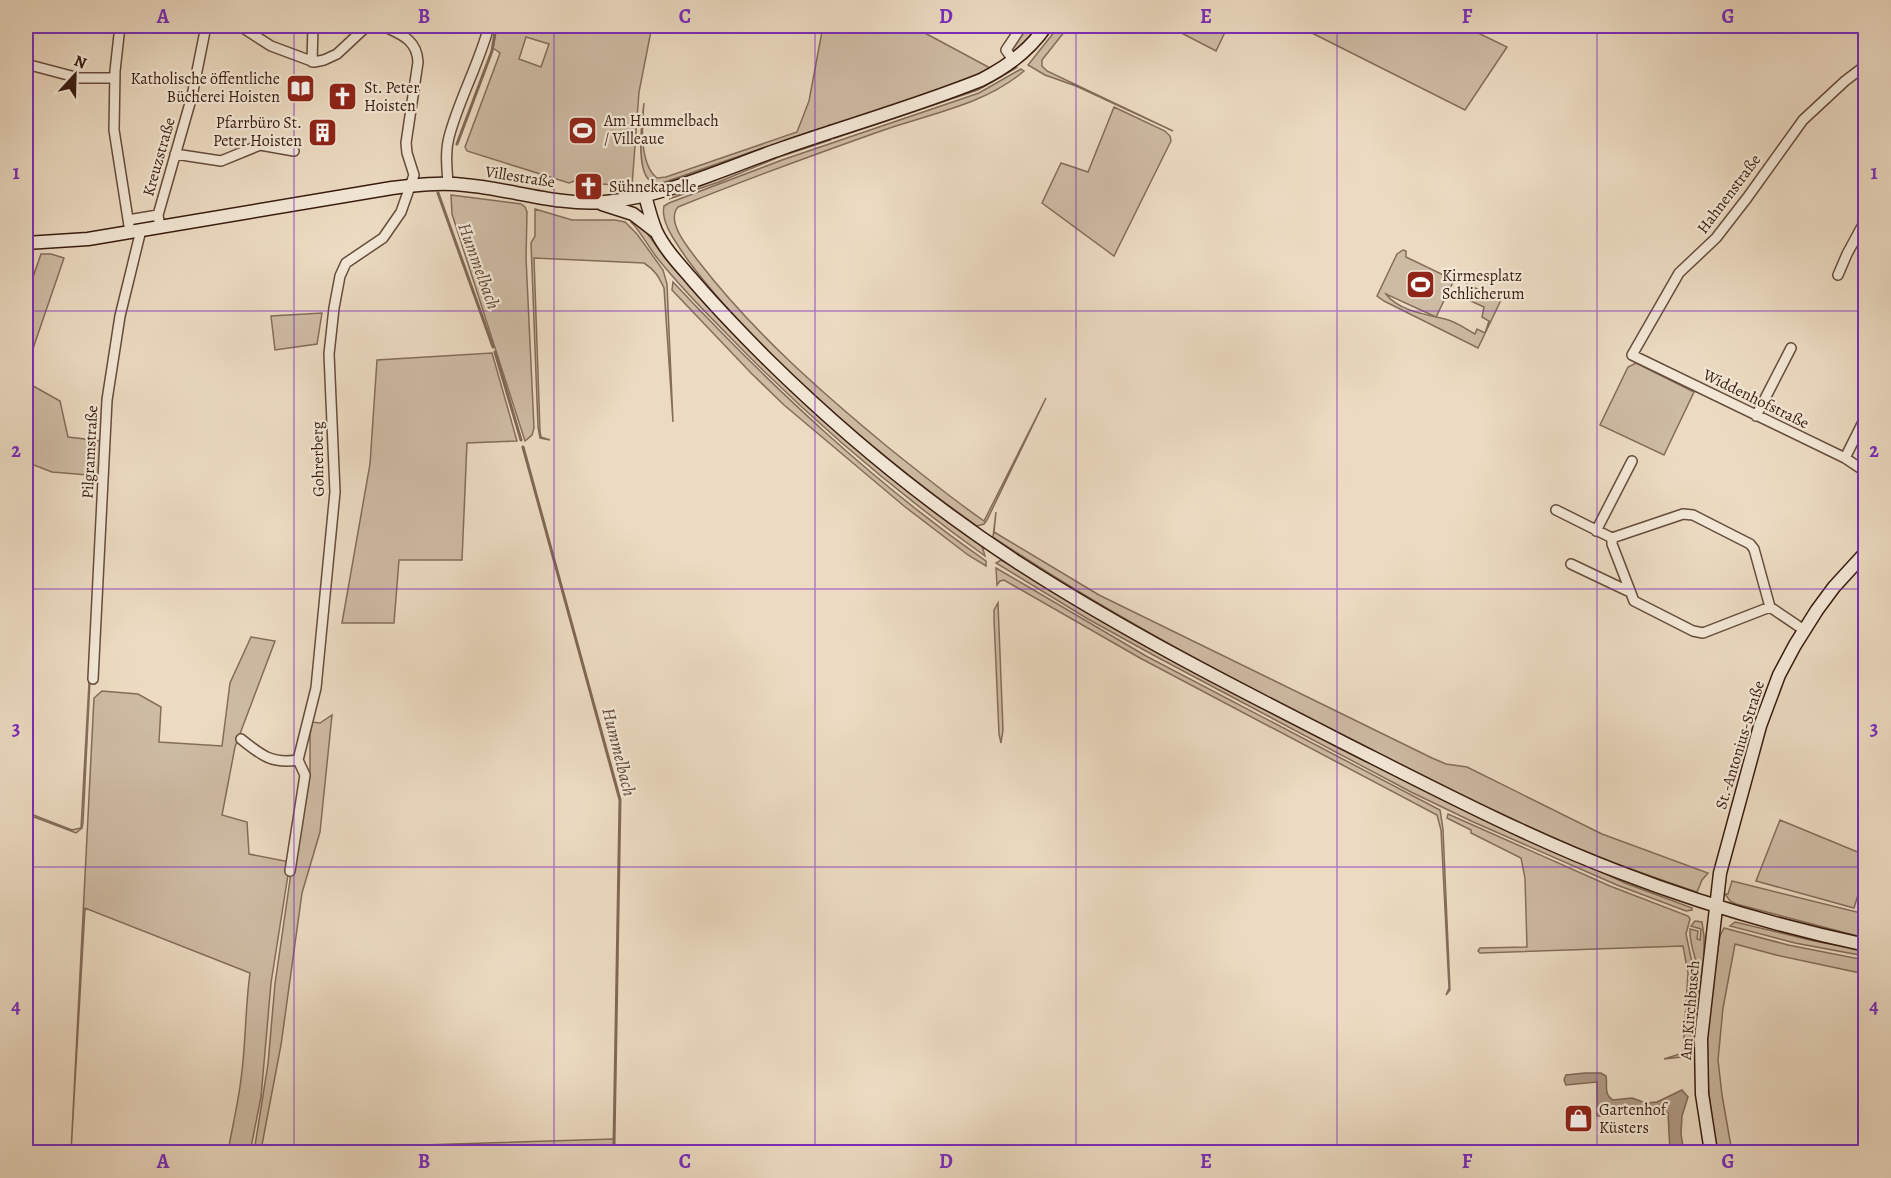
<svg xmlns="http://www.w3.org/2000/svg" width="1891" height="1178" viewBox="0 0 1891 1178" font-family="Alegreya,serif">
  <rect width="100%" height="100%" fill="#ecdbc2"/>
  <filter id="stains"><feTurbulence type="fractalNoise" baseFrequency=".00333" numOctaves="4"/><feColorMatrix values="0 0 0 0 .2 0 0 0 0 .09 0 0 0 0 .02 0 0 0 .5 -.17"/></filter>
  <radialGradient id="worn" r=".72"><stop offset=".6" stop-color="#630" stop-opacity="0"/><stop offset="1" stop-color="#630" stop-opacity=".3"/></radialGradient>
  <!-- green -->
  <path fill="#cebba4" stroke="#846c5a" stroke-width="1.5" fill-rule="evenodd" d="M497,26H652L639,92L632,186L601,184L583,178L569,183L467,151L465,147L500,53L493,48ZM526,37L549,44L541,67L519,59Z
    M823,26H924L923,32L992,69L973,78L835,125H829V127L812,131L662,183C659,183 655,184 652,182C635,174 642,118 644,103C642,124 639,164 657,178L666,177L797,132L809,101Z
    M1026,26H1040L1014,54L1011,48Z
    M1059,26H1069L1042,60V66L1047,71L1173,131L1076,86L1045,75L1028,65Z
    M1168,26H1228L1216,51Z
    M1298,26H1464L1507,47L1465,110Z
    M1012,68H1016L978,90L835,138L837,135Z
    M1021,69L1024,71C984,105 929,114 881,131C813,155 745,180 678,207C665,222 690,250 699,262C753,332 821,392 889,448C920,473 951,498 984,521L1046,398L987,520L984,524L977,526C909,478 845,425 784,367C749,333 716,298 687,259C678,245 660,223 664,206L669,203L782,160L979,93Z
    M1114,107L1165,131L1170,136L1171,141L1114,256L1042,203L1061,163L1088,172Z
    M826,138L830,140L779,157L719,182L669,199L759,162Z
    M451,195L521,204L525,207L527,212L526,258L534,428L532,435L525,441L452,214Z
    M535,209L572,220H615L625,222L637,234L663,270L667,284L673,422L664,288C659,277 655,270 644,263L534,258L540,431L541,437L550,440L540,438L538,427L531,243L535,236Z
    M632,220L642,226L665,258L707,306L783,383L823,420L982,546L985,556C893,490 805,415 726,333C702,309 679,285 658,259C648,247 642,233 631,222Z
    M1403,250L1406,251V257L1454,280L1436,317L1386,294C1397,310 1427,315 1445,319C1455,321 1466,329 1475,334L1477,329L1485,333L1489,321L1482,317L1484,307L1462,297L1467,284L1492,296L1491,298H1502L1478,348L1384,301L1377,296L1397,254Z
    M41,254H51L64,258L26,369V297Z
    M673,282C769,384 871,481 986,561V566L968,555L904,506L784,405L751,373L672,290Z
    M322,313L317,344L275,350L271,316Z
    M492,353L517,441L467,443L462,560H399L394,623H342L370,464L377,360Z
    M1636,363L1694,392L1664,455L1600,425L1628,367Z
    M26,382L60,401L68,437L102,441L100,476L52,472L26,462Z
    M996,512L994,532L1099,595L1432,758L1446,764L1467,767L1602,834L1708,873L1702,880L1697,892C1663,880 1628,869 1594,855C1502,819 1413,771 1324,726C1211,668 1099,608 993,537Z
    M97,537L83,823L82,828L76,833L26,814V812L72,830L81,828Z
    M1001,560L1576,860L1625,883L1692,908V910L1686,911L1617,885L1471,821L1411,792L1155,656L1088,619L996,563Z
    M996,568L1146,656L1440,810L1443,829L1450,990L1446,995L1449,988L1441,830L1437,815L1140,658L1004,580L1000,581L997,585Z
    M998,603L1003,730L1001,743L999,734L994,619V610Z
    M251,637L275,641L235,747L222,815L247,822L249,854L290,862L271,983L261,1097L250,1152H228C232,1128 238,1104 241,1079C246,1044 245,1008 250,973L85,908L71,1152L94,698L102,691L138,694L161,707L159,742L222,746L230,683Z
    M332,715L320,832L302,893L281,1045L261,1150L614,1139V1148L494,1152H254L268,1064L275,984L292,866L296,863L310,775V735L312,722L320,723Z
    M1448,814L1610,886L1688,916L1690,919L1686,934L1695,977L1690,1052L1681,1057L1664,1059L1683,1053L1688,973L1683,946L1480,953L1478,951L1480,948L1527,947L1525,878L1521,858L1471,833V830L1447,818Z
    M1780,820L1865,855V872L1854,908L1756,881Z
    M1732,881L1865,914V938L1736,904L1730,901L1725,894H1728Z
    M1695,921L1702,922L1704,936V969L1697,1022L1696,1048H1693C1693,1024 1699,1000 1698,976C1698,960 1689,946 1690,929L1698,931L1697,939L1700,940L1701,929L1691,926Z
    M1735,922L1814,941L1865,950V956L1795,943L1730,926Z
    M1724,928L1788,945L1865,960V974L1776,955L1735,944L1723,1008L1718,1060L1722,1095L1732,1152H1716L1706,1068L1709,1003L1720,936Z"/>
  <!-- water -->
  <path fill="#af9a85" stroke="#806856" stroke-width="1.5" d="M1585,1073H1601L1606,1076C1608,1084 1603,1094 1613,1100L1632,1098L1646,1103L1657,1102L1682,1090L1688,1097L1682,1116L1681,1134L1684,1152H1670L1668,1113L1597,1116V1082L1566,1085L1564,1080L1566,1075Z"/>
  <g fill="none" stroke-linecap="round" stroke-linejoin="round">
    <!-- stream -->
    <path stroke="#806856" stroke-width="3" d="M457,144L492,51L496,26
      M438,193L493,347
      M495,352L521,440
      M523,447L620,800L614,1144"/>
    <defs>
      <path id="street" d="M120,26L115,71L114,130L130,232
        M240,26L271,46L314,62L324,60L337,54L367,26
        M1014,61L1006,50L1022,26
        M312,62L313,26
        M26,64L79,78H115
        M1866,65L1845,81L1803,120L1747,198L1716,238L1679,273L1632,355L1845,458L1866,472
        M175,154L221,161L260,145L294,151
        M448,184C447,168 445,152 449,137C459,99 479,64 489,26
        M128,220L158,215
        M160,227L158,215L192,96L206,26
        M1838,275L1847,254L1866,219
        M1756,416L1791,348
        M1845,458L1866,416
        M1556,510L1612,538L1683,514L1693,515L1750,544L1754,549L1770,607L1804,630
        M1596,531L1632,461
        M1612,538V544L1634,601L1693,631L1703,633L1770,607
        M1571,564L1630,592
        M93,679L107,400L120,316L141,230
        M241,739C261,755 271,764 298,760
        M290,871L305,775L298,760L316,688L335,492L329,354L334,308L340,276L346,263L383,238L401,212L414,175L407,153L406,143L418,62C417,39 400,34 383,26"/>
      <path id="secondary" d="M645,195C648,207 651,219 656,231C664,248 678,263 691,278C715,306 740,332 766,358C843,434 927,503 1017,562C1122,630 1234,687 1346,744C1435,789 1525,836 1619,872C1699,903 1781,927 1866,945
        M602,204L633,214L655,231
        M26,243L88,239L392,188C416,185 440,182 465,185C511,189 558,206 605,202C667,196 725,168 783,148C849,125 916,106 981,80C1007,67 1030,50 1046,26
        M1711,1152L1702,1094L1701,1039L1720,873L1760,726L1779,675L1795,645L1817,610L1834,587L1866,552"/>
    </defs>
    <!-- street casing -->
    <use href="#street" stroke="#664c3c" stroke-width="12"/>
    <!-- secondary casing -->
    <use href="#secondary" stroke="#391c0f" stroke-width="15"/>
    <!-- street -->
    <use href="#street" stroke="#f3e8d7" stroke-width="9"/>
    <!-- secondary -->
    <use href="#secondary" stroke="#f3e8d7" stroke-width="12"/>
  </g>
  <!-- grid -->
  <path fill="none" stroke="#7b2cbf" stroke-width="1.5" stroke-opacity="0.55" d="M294,26V1152M554,26V1152M815,26V1152M1076,26V1152M1337,26V1152M1597,26V1152M26,311H1866M26,589H1866M26,867H1866"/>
  <!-- icons -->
  <defs>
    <symbol id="library-square" viewBox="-11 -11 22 22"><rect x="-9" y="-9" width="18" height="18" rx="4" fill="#8f2418" stroke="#f3e8d7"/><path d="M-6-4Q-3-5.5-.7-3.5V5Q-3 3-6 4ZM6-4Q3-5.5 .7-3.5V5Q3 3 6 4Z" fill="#fff"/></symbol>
    <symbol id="church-square" viewBox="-11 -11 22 22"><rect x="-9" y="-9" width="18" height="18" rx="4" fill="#8f2418" stroke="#f3e8d7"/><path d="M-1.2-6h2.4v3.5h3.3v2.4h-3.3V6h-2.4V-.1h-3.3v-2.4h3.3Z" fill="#fff"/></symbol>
    <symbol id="stadium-square" viewBox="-11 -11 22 22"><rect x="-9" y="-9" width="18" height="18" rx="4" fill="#8f2418" stroke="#f3e8d7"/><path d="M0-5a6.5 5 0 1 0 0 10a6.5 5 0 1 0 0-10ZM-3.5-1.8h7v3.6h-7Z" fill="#fff"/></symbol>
    <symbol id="building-square" viewBox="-11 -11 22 22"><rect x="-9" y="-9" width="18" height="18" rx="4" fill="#8f2418" stroke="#f3e8d7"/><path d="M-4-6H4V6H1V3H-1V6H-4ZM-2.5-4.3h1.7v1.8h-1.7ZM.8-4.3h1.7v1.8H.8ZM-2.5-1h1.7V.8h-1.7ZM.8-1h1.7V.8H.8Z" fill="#fff"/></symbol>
    <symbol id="shop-square" viewBox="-11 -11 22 22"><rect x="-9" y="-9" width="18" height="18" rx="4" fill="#8f2418" stroke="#f3e8d7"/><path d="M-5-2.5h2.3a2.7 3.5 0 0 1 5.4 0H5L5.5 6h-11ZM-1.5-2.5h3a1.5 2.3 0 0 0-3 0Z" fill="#fff"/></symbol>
  </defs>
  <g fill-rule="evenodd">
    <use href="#library-square" x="284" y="72" width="33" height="33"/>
    <use href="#church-square" x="326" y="80" width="33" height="33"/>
    <use href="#stadium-square" x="566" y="114" width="33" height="33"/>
    <use href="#building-square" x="306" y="116" width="33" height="33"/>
    <use href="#church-square" x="572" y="170" width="33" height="33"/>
    <use href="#stadium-square" x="1404" y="268" width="33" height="33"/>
    <use href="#shop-square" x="1562" y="1102" width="33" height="33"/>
  </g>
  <g text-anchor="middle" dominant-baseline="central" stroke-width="4.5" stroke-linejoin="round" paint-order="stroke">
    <!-- poi labels -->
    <g font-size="16" fill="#391c0f" stroke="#f3e8d7" text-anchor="start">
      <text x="280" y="79" text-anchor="end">Katholische öffentliche<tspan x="280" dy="18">Bücherei Hoisten</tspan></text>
      <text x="364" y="88">St. Peter<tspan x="364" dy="18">Hoisten</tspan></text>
      <text x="604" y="121">Am Hummelbach<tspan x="604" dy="18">/ Villeaue</tspan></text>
      <text x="302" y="123" text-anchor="end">Pfarrbüro St.<tspan x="302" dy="18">Peter Hoisten</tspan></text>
      <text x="609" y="187">Sühnekapelle</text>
      <text x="1442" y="276">Kirmesplatz<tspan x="1442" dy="18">Schlicherum</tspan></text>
      <text x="1599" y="1110">Gartenhof<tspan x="1599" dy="18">Küsters</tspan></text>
    </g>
    <!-- street labels -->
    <g font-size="16" fill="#391c0f" stroke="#f3e8d7">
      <text transform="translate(159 157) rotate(-74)">Kreuzstraße</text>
      <text transform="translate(520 177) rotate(9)">Villestraße</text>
      <text transform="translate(1729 194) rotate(-53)">Hahnenstraße</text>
      <text transform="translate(1756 399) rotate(26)">Widdenhofstraße</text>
      <text transform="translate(90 452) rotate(-87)">Pilgramstraße</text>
      <text transform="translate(318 459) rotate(-91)">Gohrerberg</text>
      <text transform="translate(1740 745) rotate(-73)">St.-Antonius-Straße</text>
      <text transform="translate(1690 1010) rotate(-85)">Am Kirchbusch</text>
    </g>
    <!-- water labels -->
    <g font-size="18" font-style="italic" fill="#624838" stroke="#f3e8d7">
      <text transform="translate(479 266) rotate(70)">Hummelbach</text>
      <text transform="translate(619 752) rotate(76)">Hummelbach</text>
    </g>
  </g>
  <!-- margin -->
  <rect width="1891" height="1178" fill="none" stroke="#ecdbc2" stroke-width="66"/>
  <!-- north arrow -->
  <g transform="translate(75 75) rotate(22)" stroke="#f3e8d7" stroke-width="4.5" paint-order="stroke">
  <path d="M0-4.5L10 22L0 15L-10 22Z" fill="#391c0f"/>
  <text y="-9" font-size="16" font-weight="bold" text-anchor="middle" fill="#391c0f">N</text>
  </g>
  <rect x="33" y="33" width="1825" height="1112" fill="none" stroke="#7b2cbf" stroke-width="2"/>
  <g font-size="20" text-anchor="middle" font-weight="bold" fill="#7b2cbf">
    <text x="163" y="23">A</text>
    <text x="424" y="23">B</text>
    <text x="685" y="23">C</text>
    <text x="946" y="23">D</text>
    <text x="1206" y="23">E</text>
    <text x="1467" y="23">F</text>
    <text x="1728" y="23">G</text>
    <text x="16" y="179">1</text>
    <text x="1874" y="179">1</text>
    <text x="16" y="457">2</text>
    <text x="1874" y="457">2</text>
    <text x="16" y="735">3</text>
    <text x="1874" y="735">3</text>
    <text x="16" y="1013">4</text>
    <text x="1874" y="1013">4</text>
    <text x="163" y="1168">A</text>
    <text x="424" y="1168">B</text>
    <text x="685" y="1168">C</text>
    <text x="946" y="1168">D</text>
    <text x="1206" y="1168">E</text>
    <text x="1467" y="1168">F</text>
    <text x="1728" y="1168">G</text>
  </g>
  <rect width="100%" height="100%" filter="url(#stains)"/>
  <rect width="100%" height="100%" fill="url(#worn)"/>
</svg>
